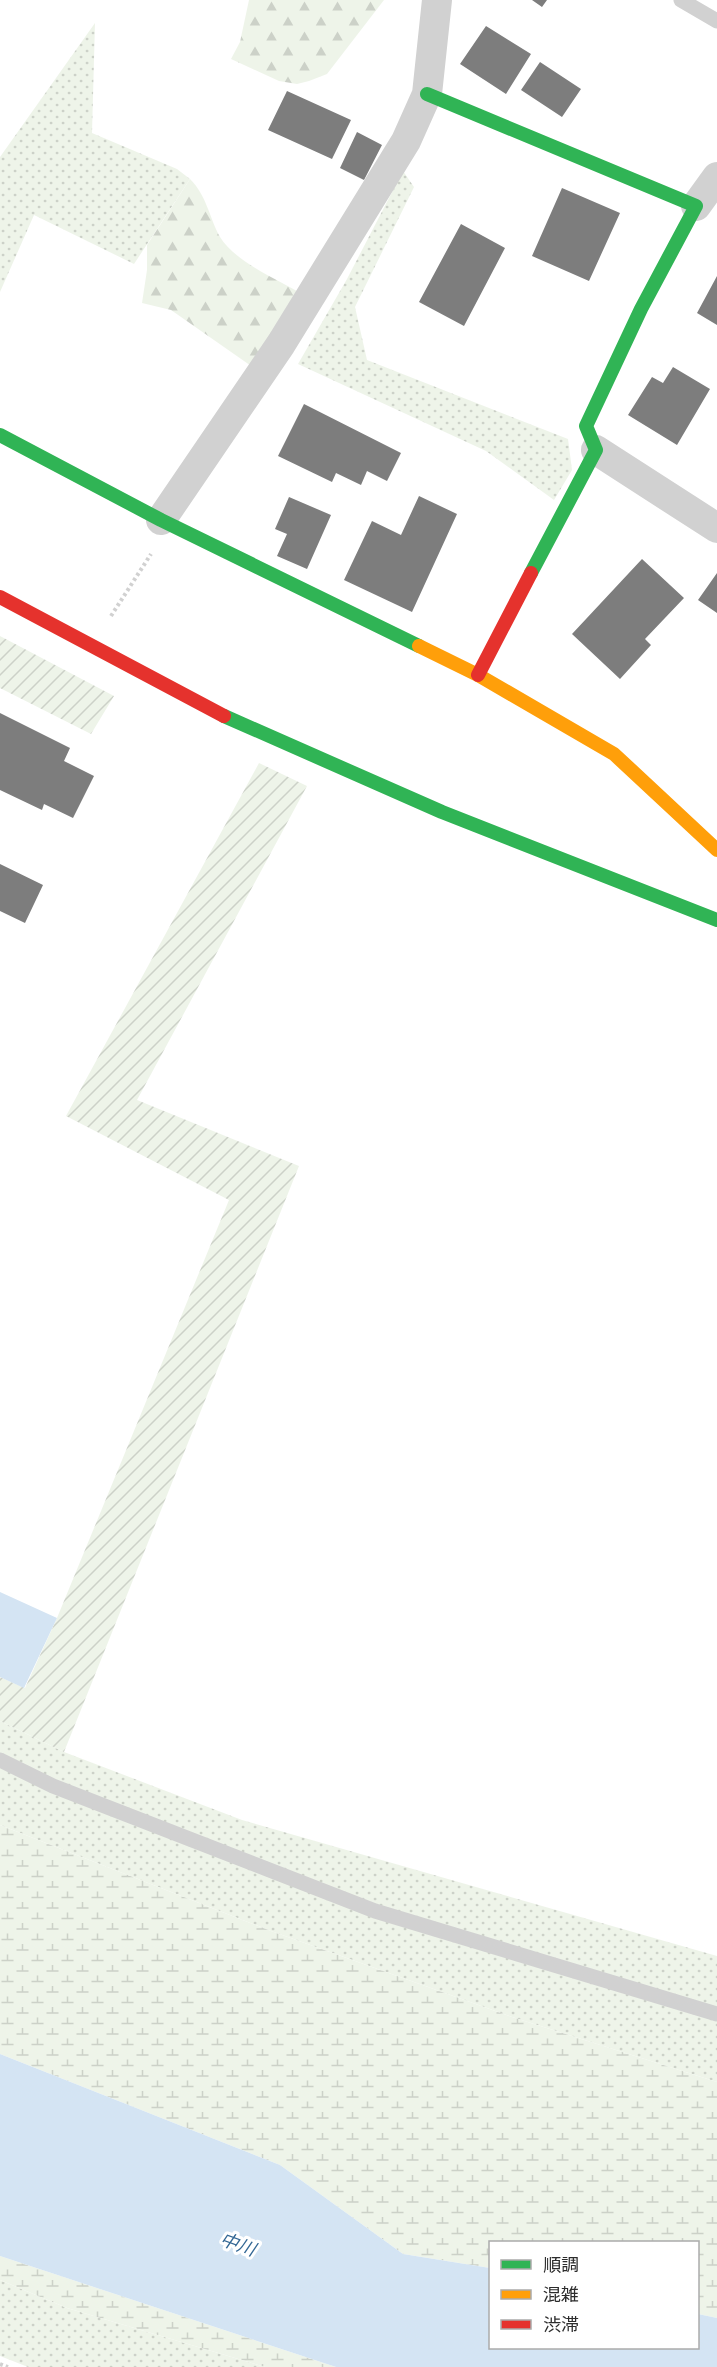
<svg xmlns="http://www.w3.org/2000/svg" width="717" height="2367" viewBox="0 0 717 2367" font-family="Quicksand,'Noto Sans JP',sans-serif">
  <defs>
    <pattern id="grass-dots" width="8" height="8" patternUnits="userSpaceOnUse" patternTransform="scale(1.5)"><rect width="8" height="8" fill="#eef4e9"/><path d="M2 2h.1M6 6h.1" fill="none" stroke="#ccd1c8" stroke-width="1.8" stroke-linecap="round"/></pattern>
    <pattern id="forest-firs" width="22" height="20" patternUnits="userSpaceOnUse" patternTransform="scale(1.5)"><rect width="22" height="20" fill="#eef4e9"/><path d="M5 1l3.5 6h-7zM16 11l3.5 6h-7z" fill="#ccd1c8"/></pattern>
    <pattern id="wetland-marsh" width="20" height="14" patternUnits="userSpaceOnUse" patternTransform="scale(1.5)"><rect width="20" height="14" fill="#eef4e9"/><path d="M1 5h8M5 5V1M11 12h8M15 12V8" fill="none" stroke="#ccd1c8"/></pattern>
    <pattern id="garden-furrows" width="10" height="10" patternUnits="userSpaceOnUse" patternTransform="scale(1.5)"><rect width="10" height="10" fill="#eef4e9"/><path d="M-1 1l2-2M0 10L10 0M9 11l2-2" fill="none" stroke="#ccd1c8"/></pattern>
  </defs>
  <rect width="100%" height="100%" fill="#fff"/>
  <!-- grass -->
  <path fill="url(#grass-dots)" d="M95,23L92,133L177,169L190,179L134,264L34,215L0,292V157Z
    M403,171L414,187L355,307L367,360L568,439L572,470L554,500L486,451L298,364L347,279Z
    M0,1721L64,1752L242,1820L717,1956V2082L512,2017L271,1931L0,1825Z
    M0,2280L67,2308L265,2367H28L0,2356Z"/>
  <!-- forest -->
  <path fill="url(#forest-firs)" d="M249,0H384L327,74L309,81L297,84L279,81L231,59L240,42Z
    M190,179C207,196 209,217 220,237C235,262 279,280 304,295L254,368L171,310L142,303L147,270V245Z"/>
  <!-- wetland -->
  <path fill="url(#wetland-marsh)" d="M0,1825L271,1931L512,2017L717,2082V2318L698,2314V2242H490V2268L403,2254L280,2165L0,2054Z
    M0,2256L336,2367H265L67,2308L0,2280Z"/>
  <!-- garden -->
  <path fill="url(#garden-furrows)" d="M0,636L114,696L91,734L0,688Z
    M259,763L307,786L137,1100L299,1166L64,1752L0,1721V1677L25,1688L57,1618L229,1200L66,1116Z"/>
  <!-- water -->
  <path fill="#d4e4f3" d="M0,1592L57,1618L24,1688L0,1677Z
    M0,2054L280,2165L403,2254L490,2268V2348H698V2314L717,2318V2367H336L0,2256Z"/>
  <!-- building -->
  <path fill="#7d7d7d" d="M532,0H547L542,7Z
    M486,26L531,54L506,94L460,64Z
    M540,62L581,89L562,117L521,90Z
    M287,91L351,120L332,159L268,130Z
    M357,132L382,145L364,180L340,168Z
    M562,188L620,213L589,281L532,256Z
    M461,224L505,248L464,326L419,302Z
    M717,276V325L697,313Z
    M673,367L710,389L677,445L628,415L652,377L663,383Z
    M304,404L401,453L387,481L367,471L361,485L336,473L332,482L278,456Z
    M419,496L457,514L412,612L344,580L372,521L401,535Z
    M289,497L331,515L307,569L277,556L287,534L275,529Z
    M642,559L684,598L645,639L651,645L620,679L572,634Z
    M717,573V613L698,600Z
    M0,713L70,748L64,761L94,776L73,818L44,804L42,810L0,790Z
    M0,864L43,885L25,923L0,911Z"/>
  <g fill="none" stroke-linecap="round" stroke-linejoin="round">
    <!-- path -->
    <path stroke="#d1d1d1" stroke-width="4" stroke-dasharray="3 3" stroke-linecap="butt" d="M111,616L151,554
      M0,2364L8,2367"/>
    <!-- lane -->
    <path stroke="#d1d1d1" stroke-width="15" d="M681,0L717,21
      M0,1760L53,1786L375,1911L717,2014"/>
    <!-- street -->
    <path stroke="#d1d1d1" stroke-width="30" d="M696,206L717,177
      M596,450L717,528
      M161,520L281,344L406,141L427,94L437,0"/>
    <!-- fast -->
    <path stroke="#30b455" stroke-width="14" d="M427,94L696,206L641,309L586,426L596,450L531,573
      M0,435L161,520L419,646
      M224,716L442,812L717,920"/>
    <!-- slow -->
    <path stroke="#ff9f0a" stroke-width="14" d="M419,646L478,675L614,754L717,850"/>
    <!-- jam -->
    <path stroke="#e5322d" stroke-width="14" d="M0,597L224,716
      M478,675L531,573"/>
  </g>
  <g text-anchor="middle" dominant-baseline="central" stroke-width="6" stroke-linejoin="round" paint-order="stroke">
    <!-- water labels -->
    <g font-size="18" font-style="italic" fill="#336794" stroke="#fff">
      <text transform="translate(238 2244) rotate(20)">中川</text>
    </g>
  </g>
  <!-- legend -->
  <rect x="489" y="2241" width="210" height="108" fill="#ffffff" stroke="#ababab" stroke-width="1.5"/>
  <rect x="501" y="2260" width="30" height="9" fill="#30b455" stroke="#ababab" stroke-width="1.5"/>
  <text x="543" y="2271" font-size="18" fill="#2c2c2c">順調</text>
  <rect x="501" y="2290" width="30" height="9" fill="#ff9f0a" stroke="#ababab" stroke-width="1.5"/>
  <text x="543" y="2301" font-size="18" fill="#2c2c2c">混雑</text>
  <rect x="501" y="2320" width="30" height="9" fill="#e5322d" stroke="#ababab" stroke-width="1.5"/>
  <text x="543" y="2331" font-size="18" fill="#2c2c2c">渋滞</text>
</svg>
